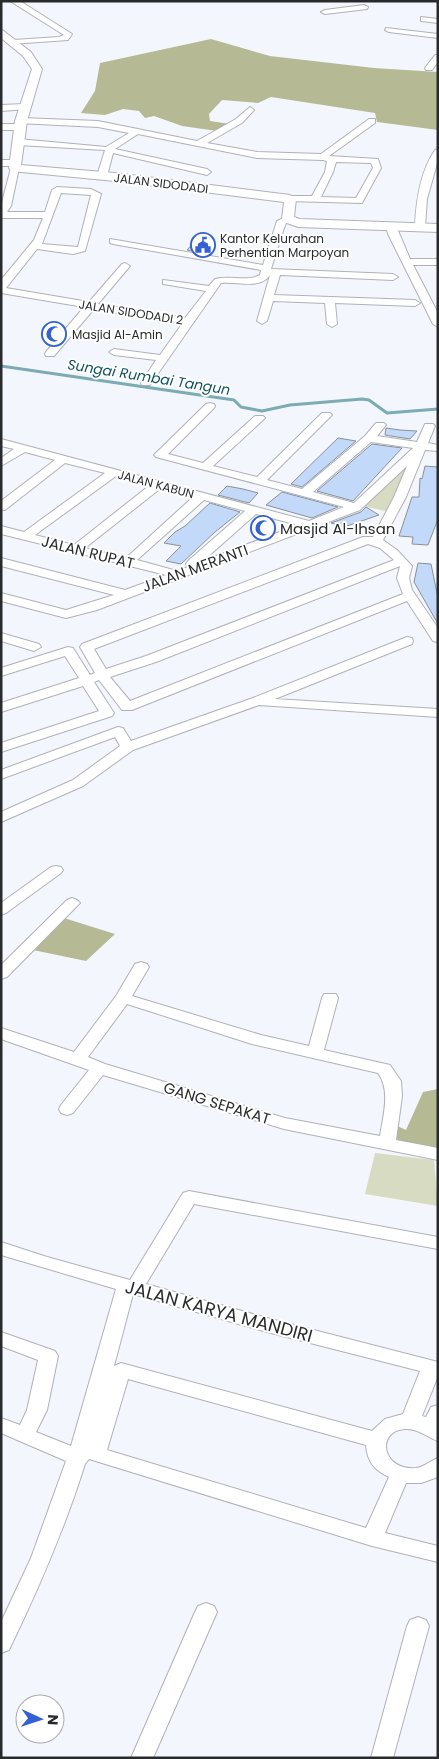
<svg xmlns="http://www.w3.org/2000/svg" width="439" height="1759" viewBox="0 0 439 1759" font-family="Poppins,sans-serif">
  <rect width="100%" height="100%" fill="#f3f7fd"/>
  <!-- green -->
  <path fill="#d7dbc1" d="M416,455L389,512L363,506Z
    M375,1153L434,1160L438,1206L365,1194Z"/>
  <!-- forest -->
  <path fill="#b5ba94" d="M211,39L270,56L374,68L438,72V130L377,122L375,113L271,97L258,103L222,100L209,114L210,121L230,124L217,131L182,126L154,116L145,118L139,111L123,109L105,115L81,113L95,91L100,63Z
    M64,918L115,934L86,961L33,950Z
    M438,1089V1151L398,1142L393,1124L406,1130L423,1092Z"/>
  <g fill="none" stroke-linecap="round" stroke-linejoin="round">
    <!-- stream -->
    <path stroke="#7cabb4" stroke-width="3" d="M1,366L234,400L241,407L262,411L290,405L362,399L369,400L387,413L438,409"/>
  </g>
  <!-- building -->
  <path fill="#c2d9fa" stroke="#8c9095" d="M196,240L212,242L203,253L187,250Z
    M386,428L400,430L417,431L410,439L385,435Z
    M338,438L356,441L302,487L291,484Z
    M372,444L402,448L353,501L317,491Z
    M425,466L438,467V519L428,545L412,544L413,537L399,536L412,497H419L420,478L422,479Z
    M227,486L243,489L258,493L249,503L218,495Z
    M282,492L338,507L312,518L266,505Z
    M210,503L240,512L215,532L181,564L166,561L181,546L164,543L175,532L185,526Z
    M366,507L379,515L344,527L331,523L361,512Z
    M418,563L431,564L438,598V624L414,582Z"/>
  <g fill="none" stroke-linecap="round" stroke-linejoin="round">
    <defs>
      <path id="street" d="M10,1H20L72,34L68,40L11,44V40H14L59,37L64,35Z
        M364,5L368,7L367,9L325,14L321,12L325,10Z
        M421,17L438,19V23L421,21Z
        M386,28L438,34V38L389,32L385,30Z
        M435,55H438V62L432,70H426L425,68Z
        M25,104L28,105V109L1,111V105Z
        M250,107L254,110L242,123L207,143L257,152L321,154L369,119H375V123L329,156L378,159L381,168L362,203L287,201V197L290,196H312L325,172L327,161L323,160L257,158L138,134L115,149L207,169L211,172L207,175L113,153L107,176L102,179L97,176L105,150L18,145L14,142L18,139L106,147L129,133L98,127L18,123L17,121L21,118L98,121L197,141L236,119ZM336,162L371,163L373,168L356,198L321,197L333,172Z
        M1,124H20L24,127L20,130H1Z
        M438,149V160L427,199L425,227L420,230L415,227C416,201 420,172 435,150Z
        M1,160H15L19,163L16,165L19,168L11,206L7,212H45L52,190L57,187L91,189L101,194L85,251L73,254L37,249L6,288L89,302L122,264L125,263L130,266L98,304L185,318L206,291L163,284V280L209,286L215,279C230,275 247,282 260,275L261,270L113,244L110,243V239L263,265L277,221L288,216L293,219L286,223L284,228L271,269L393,274L398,277L393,280L280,275L274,295L415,300L420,303L415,306L335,303L337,324L332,327L327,324L325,303L273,301L267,321L262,324L257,321L270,275C260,290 237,281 221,283L150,385H142L141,383L156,360L114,355L109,352L114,349L160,355L182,324L94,309L54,356H46L45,354L46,352L84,307L1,293V280L34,240L43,218H1V206L11,168L14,166H1ZM61,193L91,195L78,247L42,244Z
        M391,223L396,226L410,259H438V265H413L438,313V327L433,324L388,234L386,226Z
        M210,403L214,404L215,406L214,408L168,454L203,463L255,416H263L265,418L263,420L213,466L257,477L322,413H330L332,415L267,480L302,489L365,436L376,423H384L386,425L377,436L417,442L425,424H433L435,426L428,443L438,445V451L425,450L406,497L383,540L397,550L412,566L409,578L412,590L438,628V642L433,641L407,601L132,710H122L99,680L94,682L114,713L112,716L1,752V743L99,711L83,686L1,712V703L79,678L65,656L1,676V668L68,647L73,648L90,675L95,673L80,647L82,644L363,537H373L394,497L407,466L360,510L97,610L66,618L1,601V593L66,610L114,595L1,566V558L125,590L166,575L1,534V526L24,532L105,473L65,463L5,510H1V501L55,460L25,452L1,466V458L14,449L1,446V439L309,521L344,507L156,457L154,455L156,453L206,404ZM371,442L413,448L354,503L313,492ZM116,476L150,485L74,545L35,535ZM161,488L193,497L126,558L85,548ZM204,500L245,511L188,561L186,564L188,567L177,571L137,560ZM256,514L298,525L203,561ZM368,544L380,548L394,560L146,656L106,669L94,649ZM400,566L397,578L403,594L130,701L110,677L156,662Z
        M1,633L39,644L41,647L34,651L1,641Z
        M407,637L412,638L413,641L412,644L275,699L438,709V717L259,705L133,750L83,786L1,822V812L73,780L120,746L115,737L1,779V770L118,727L123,728L131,741L253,698Z
        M56,866L61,867L63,870L61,873L6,913L1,915V903L51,867Z
        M72,898L77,900L80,903L77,906L7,977L1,979V965L67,900Z
        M141,962L147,964L149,967L132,996L261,1035L309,1046L322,998L324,994H336L338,998L324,1050L390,1065L401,1081L402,1096L396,1140L438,1148V1160L284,1129L103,1075L73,1113L67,1115L61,1113L59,1109L61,1105L89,1070L1,1039V1028L74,1052L116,996L135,964ZM127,1004L252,1044L378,1073C391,1091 383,1116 380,1136L285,1118L105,1064L88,1057Z
        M189,1191L438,1237V1249L194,1204L146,1284L267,1318L438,1362V1376L422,1416L426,1417L431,1407L438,1405V1441C427,1437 417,1428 405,1429C375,1431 382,1471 416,1468C424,1467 430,1461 438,1458V1477L421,1483H406L385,1533L438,1546V1562L372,1546L89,1459L85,1464C65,1528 38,1590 9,1650L1,1653V1622L31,1558L66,1461L1,1433V1418L20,1425L27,1410L38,1360L1,1346V1332L55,1351L58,1356L47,1410L36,1432L71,1446L116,1289L1,1255V1242L47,1257L130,1280L183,1193ZM133,1294L267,1332L420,1371L403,1414L385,1419L372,1431L121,1363L114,1366ZM128,1379L366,1445C367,1461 374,1470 389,1477L366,1528L107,1450Z
        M206,1603L214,1606L217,1612L153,1758H131L195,1612L198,1606Z
        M418,1617L426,1620L429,1626L393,1758H371L407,1626L410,1620Z"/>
      <path id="secondary" d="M1,29L31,52L42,69L27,121L21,165L115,173L290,195L296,199L294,217L300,219L438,224V232L298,227L284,222L282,219L284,202L115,181L11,171L9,168L15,121L32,69L23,56L1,38Z"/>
    </defs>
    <!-- street casing -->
    <use href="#street" stroke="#aeb2b8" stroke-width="2"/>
    <!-- secondary casing -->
    <use href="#secondary" stroke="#aeb2b8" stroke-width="2"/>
    <!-- street -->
    <use href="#street" fill="#fff" fill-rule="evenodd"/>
    <!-- secondary -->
    <use href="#secondary" fill="#fff" fill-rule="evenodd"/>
  </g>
  <!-- icons -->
  <defs>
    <symbol id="civic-ring" viewBox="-11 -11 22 22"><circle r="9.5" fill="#fff" stroke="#3462d2" stroke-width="1.5"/><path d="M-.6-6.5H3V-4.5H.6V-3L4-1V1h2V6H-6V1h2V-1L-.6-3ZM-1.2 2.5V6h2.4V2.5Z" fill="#3462d2"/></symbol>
    <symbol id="mosque-ring" viewBox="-11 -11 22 22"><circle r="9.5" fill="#fff" stroke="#3462d2" stroke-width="1.5"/><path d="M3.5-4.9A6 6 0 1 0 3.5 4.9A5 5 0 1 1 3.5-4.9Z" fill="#3462d2"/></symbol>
  </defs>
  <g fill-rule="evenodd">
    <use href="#civic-ring" x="189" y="231" width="28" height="28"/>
    <use href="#mosque-ring" x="40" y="320" width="28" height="28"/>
    <use href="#mosque-ring" x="249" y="514" width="28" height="28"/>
  </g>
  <g text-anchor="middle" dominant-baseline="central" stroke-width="4" stroke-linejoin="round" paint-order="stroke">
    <!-- far-street labels -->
    <g font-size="12" fill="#282a2c" stroke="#fff">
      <text transform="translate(161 183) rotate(7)">JALAN SIDODADI</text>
      <text transform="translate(131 312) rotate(9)">JALAN SIDODADI 2</text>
      <text transform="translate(156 484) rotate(15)">JALAN KABUN</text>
    </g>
    <!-- far-poi labels -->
    <g font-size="12" fill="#282a2c" stroke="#fff" text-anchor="start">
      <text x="220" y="238">Kantor Kelurahan<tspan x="220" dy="14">Perhentian Marpoyan</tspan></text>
      <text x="72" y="334">Masjid Al-Amin</text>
    </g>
    <!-- far-water labels -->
    <g font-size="14" font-style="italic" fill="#0f535e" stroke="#fff">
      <text transform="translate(149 377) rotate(9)">Sungai Rumbai Tangun</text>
    </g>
    <!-- poi labels -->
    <g font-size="15" fill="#282a2c" stroke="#fff" text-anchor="start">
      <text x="280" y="528">Masjid Al-Ihsan</text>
    </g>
    <!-- street labels -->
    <g font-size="15" fill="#282a2c" stroke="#fff">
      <text transform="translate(88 552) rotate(14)">JALAN RUPAT</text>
      <text transform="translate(195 568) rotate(-20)">JALAN MERANTI</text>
      <text transform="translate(217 1103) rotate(17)">GANG SEPAKAT</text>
    </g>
    <!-- near-street labels -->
    <g font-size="18" fill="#282a2c" stroke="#fff">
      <text transform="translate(219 1311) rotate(15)">JALAN KARYA MANDIRI</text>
    </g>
  </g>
  <!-- border -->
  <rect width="439" height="1759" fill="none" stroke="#282a2c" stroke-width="5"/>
  <!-- north arrow -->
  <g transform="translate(40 1719) rotate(93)"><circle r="24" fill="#ffffff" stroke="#a9aaab"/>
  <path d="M0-4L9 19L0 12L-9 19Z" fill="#3462d2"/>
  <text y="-8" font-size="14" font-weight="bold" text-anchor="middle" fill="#282a2c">N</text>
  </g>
</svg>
